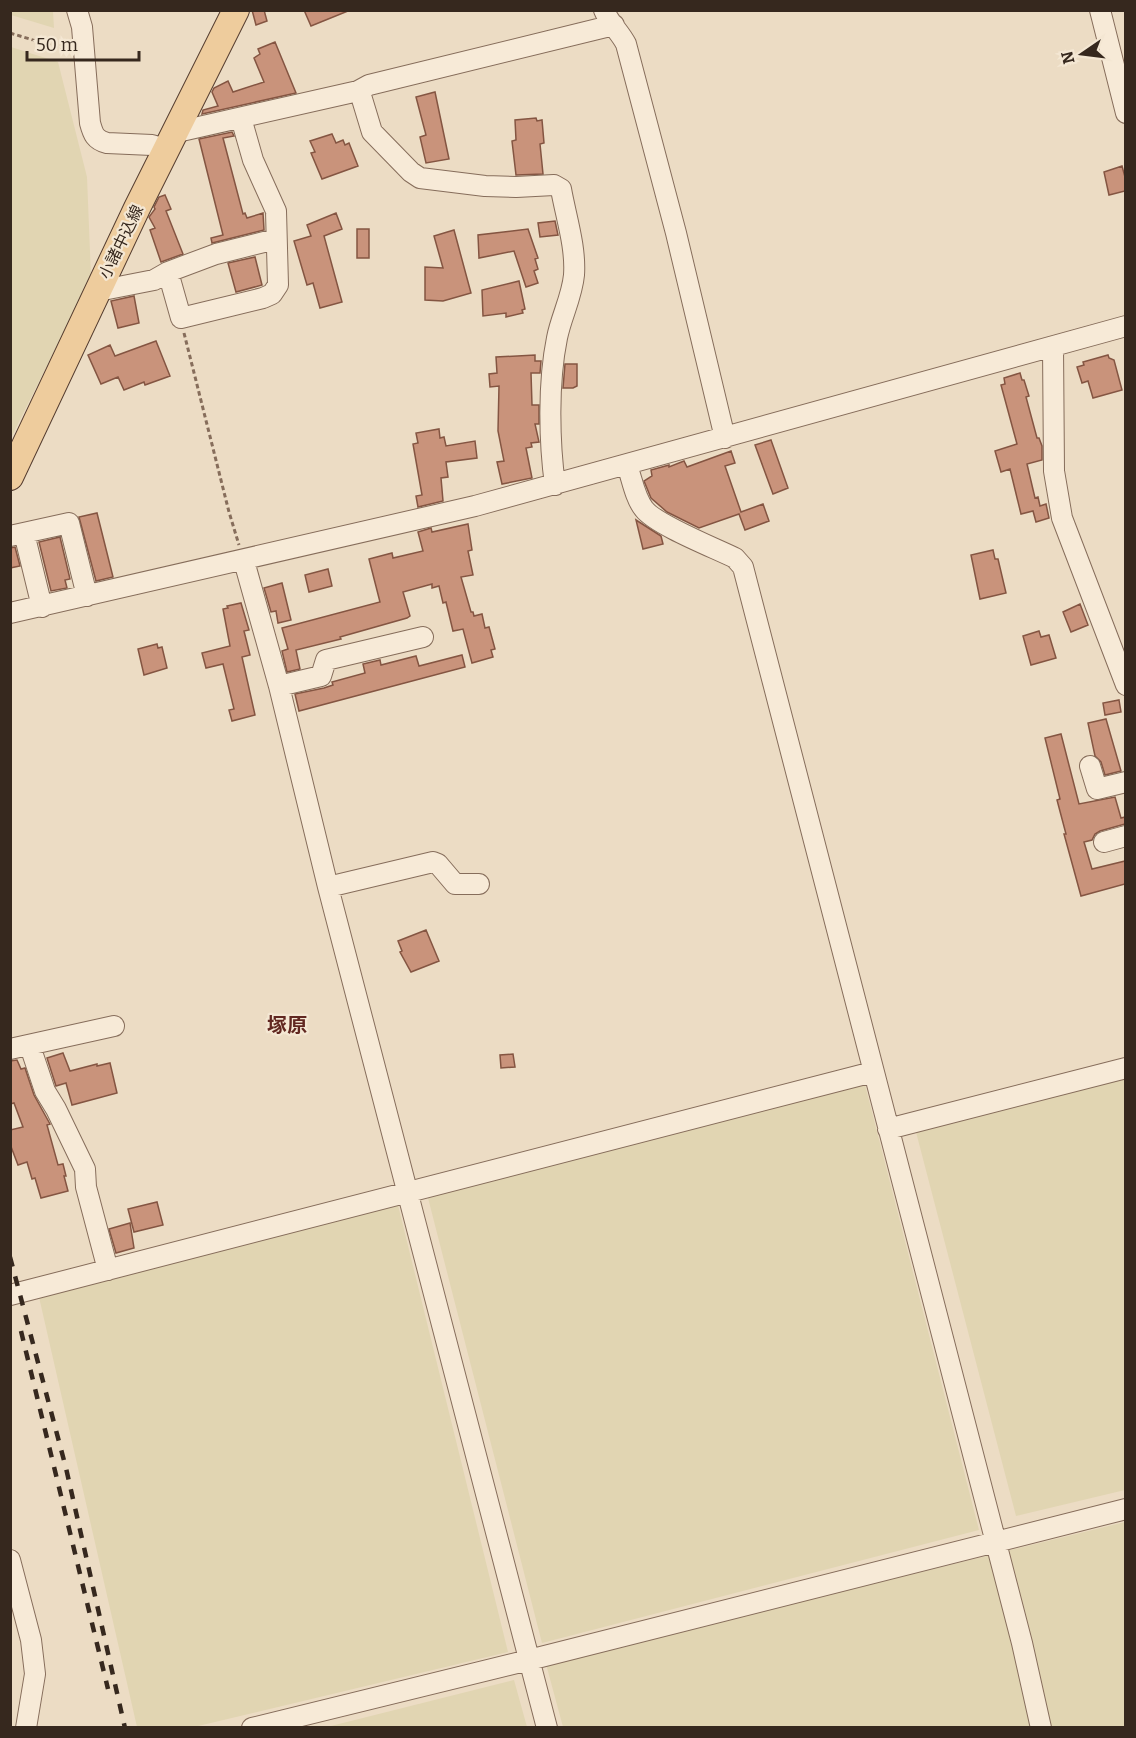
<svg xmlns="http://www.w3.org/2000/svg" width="1136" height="1738" viewBox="0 0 1136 1738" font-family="Bitter,'Noto Sans JP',serif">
  <rect width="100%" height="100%" fill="#ecdcc4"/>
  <!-- farmland -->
  <path fill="#e1d5b2" d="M10,11H53L54,28L11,15Z
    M11,47L58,62L87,177L91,277L11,438Z
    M863,1077L979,1530L542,1643L427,1194Z
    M1125,1079V1490L1016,1516L916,1132Z
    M397,1201L508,1652L194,1727H137L39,1297Z
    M1125,1522V1727H563L546,1664Z
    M514,1680L527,1727H327Z"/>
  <!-- building -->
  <path fill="#c9937b" stroke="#845542" stroke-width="1.5" d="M252,10H264L267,21L256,25Z
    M304,10H348V11L311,26Z
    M275,42L296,93L202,114L203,110L218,106L212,92L214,88L228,81L233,92L264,82L254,58L260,54L258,49Z
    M435,92L449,159L426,163L420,137L426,135L416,97Z
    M536,118L537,121L542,120L544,143L540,144L543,174L516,175L512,141L516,140L515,120Z
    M232,132L234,136L223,138L243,214L245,213L247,218L263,213L264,230L212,243L211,238L223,235L199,139Z
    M332,134L336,143L343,140L345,145L349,143L358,166L322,179L311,153L315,152L310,141Z
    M1122,166L1125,177V191L1109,195L1104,172Z
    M165,195L171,209L166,211L183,254L161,262L150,230L155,228L149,217L155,209L154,207L159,197Z
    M336,213L342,229L324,236L342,302L320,308L313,283L307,285L294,241L311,236L307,225Z
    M555,221L558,235L540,237L538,223Z
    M357,229H369V258H357Z
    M528,229L538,258L535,259L538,269L534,271L538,283L526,287L514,251L479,258L478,235Z
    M454,230L471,293L443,301L425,300V267L443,268L434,236Z
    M255,257L262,285L236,292L228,263Z
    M519,281L525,309L522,310L523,313L506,317V313L483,316L482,290Z
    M134,296L139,323L118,328L111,301Z
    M156,341L170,376L145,385L144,382L124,390L118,377L101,384L88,355L110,345L115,356Z
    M535,355V361H541L540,373H531L532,405H539V424H535L539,442L531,443L532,447L526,448L532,478L502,484L497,462L504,461L498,431L499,386L490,387L489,374L497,373L496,357Z
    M1108,355L1109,358L1114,360L1122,390L1093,398L1088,381L1082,383L1077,367L1084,365L1083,362Z
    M565,364H577V386L573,388H563Z
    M1020,373L1022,380H1024L1029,396L1026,397L1037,438H1039L1042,446V460L1027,464L1035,498L1038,497L1040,506L1046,504L1049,518L1036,522L1033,511L1021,514L1010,469L1001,472L995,451L1017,444L1001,385L1005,384L1004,378Z
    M439,429L440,438L444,437L446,446L475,441L477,458L446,462L448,477L441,478L443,501L418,507L416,496L422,495L413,444L418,443L416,433Z
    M771,440L788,488L773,494L755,445Z
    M731,451L735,463L725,466L741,512L763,504L769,521L745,530L739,514L699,528L667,512L651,498L644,481L652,476L651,470L669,465V467L684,461L687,467Z
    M97,513L113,577L96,581L79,517Z
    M636,520L661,536L663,544L643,549Z
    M468,524L472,550L468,551L473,575L461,577L471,612H473L474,616L482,614L485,628L489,627L495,649L491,650L493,657L472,663L463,629L453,631L446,602L443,603L439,586L432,588V584L403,592L410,616L407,618L340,637L341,639L296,650L300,669L287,672L282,651L288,649L282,628L380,602L369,559L392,553L393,558L423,551L418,532L431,528L432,532Z
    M60,537L70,579L65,580L67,588L51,591L39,542Z
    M15,547L20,566L10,568V548Z
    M993,550L995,559H998L1006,593L980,599L971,555Z
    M328,569L332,586L309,592L305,575Z
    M282,583L291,620L278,623L276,611L271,612L264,588Z
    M241,603L249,630L244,631L250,655L242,657L255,715L232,721L229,710L234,709L223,664L206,668L202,653L230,646L223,609L228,608L227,606Z
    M1080,604L1088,625L1071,632L1063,612Z
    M1039,631L1041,637L1049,635L1056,658L1031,665L1023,636Z
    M157,644L158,648L162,647L167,668L144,675L138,649Z
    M462,655L465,667L299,711L295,694L324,688L333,685L332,682L365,673L363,664L380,660L381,665L416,656L419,666Z
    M1119,700L1121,712L1105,715L1103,703Z
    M1106,719L1121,771L1105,775L1101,762L1095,756L1088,723Z
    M1061,734L1079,804L1115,797L1121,818L1125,817V824L1100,831L1095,834L1092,840L1084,842L1092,869L1125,861V884L1081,896L1064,834H1066L1057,800L1060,799L1045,738Z
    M426,930L439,961L411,972L400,952L402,951L398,941Z
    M63,1053L70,1071L97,1064V1066L110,1063L117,1093L72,1105L66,1083L56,1086L47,1058Z
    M513,1054L515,1067L501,1068L500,1055Z
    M17,1060L21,1069L25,1068L34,1095L50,1124L47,1125L58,1165L63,1164L66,1176H64L68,1191L41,1198L35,1178L32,1179L27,1162L18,1165L10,1144V1130L23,1127L14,1103L10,1104V1061Z
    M157,1202L163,1225L134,1232L128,1209Z
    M130,1223L134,1248L116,1253L109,1229Z"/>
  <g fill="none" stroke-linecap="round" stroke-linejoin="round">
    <defs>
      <path id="minor" d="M77,10L82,27L90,123C93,134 95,140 107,143L152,145L166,149
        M604,10C609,23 620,32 626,44L676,233L725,438
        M1100,10L1126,113
        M358,91L362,99L372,132L411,172L420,178L485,186L516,187L554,185L561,189C566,217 576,247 574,275C572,297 561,317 557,338C548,382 549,441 555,485
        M177,132L358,91L369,85L614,25
        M168,272L181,318L263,298L272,294L278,285L276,211L253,160L241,118
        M100,285L108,289L154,280L168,272L216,254L276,239
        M1053,347L1054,471L1062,518L1126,685
        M627,465C632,479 635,498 644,509C656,525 715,548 735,558L743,567L1022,1643L1041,1728
        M24,533L42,607
        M10,536L69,523L87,596
        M244,561L279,686L328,887L547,1728
        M10,613L475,506L1126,326
        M279,686L321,676L326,660L423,637
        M1090,766L1097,789L1126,782
        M1104,842L1126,836
        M328,887L433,862L438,864L455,884H479
        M30,1046L45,1091L56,1109L85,1169L86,1187L108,1270
        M10,1049L114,1026
        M888,1129L1126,1068
        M10,1295L873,1072
        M10,1560L31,1640L35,1674L26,1728
        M252,1728L529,1660L1126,1509"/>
      <path id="major" d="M10,477L137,208L236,10"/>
    </defs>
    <!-- minor casing -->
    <use href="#minor" stroke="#866d5b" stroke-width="22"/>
    <!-- major casing -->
    <use href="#major" stroke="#543c2f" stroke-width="28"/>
    <!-- path -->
    <path stroke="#866d5b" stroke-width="3" stroke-dasharray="4.5 3" stroke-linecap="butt" d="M10,33L69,51
      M184,333L229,512L239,545"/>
    <!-- minor -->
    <use href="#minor" stroke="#f7ead7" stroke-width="20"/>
    <!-- major -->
    <use href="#major" stroke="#eecc9d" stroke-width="26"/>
    <!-- rail -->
    <path stroke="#36281e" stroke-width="4.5" stroke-dasharray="10 10" stroke-linecap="butt" d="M10,1257L66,1468L125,1728
      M21,1331L108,1689"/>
  </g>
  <g text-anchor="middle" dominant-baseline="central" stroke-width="4.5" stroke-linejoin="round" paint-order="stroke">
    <!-- street labels -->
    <g font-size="16" fill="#36281e" stroke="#f4e7d3">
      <text transform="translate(121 242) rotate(-64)">小諸中込線</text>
    </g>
    <!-- quarter labels -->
    <g font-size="20" font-weight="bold" fill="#612720" stroke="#f4e7d3">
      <text x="287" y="1025">塚原</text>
    </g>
  </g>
  <!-- border -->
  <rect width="1136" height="1738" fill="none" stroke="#36281e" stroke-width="24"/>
  <!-- north arrow -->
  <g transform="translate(1082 54) rotate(256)" stroke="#f4e7d3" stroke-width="4.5" paint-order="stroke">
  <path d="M0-4.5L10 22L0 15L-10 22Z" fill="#36281e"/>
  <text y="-9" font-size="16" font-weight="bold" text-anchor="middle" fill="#36281e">N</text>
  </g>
  <!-- scale -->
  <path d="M27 51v9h112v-9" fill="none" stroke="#36281e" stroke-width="3"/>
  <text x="36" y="51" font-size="18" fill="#36281e" stroke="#f4e7d3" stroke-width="4.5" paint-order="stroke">50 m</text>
</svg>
